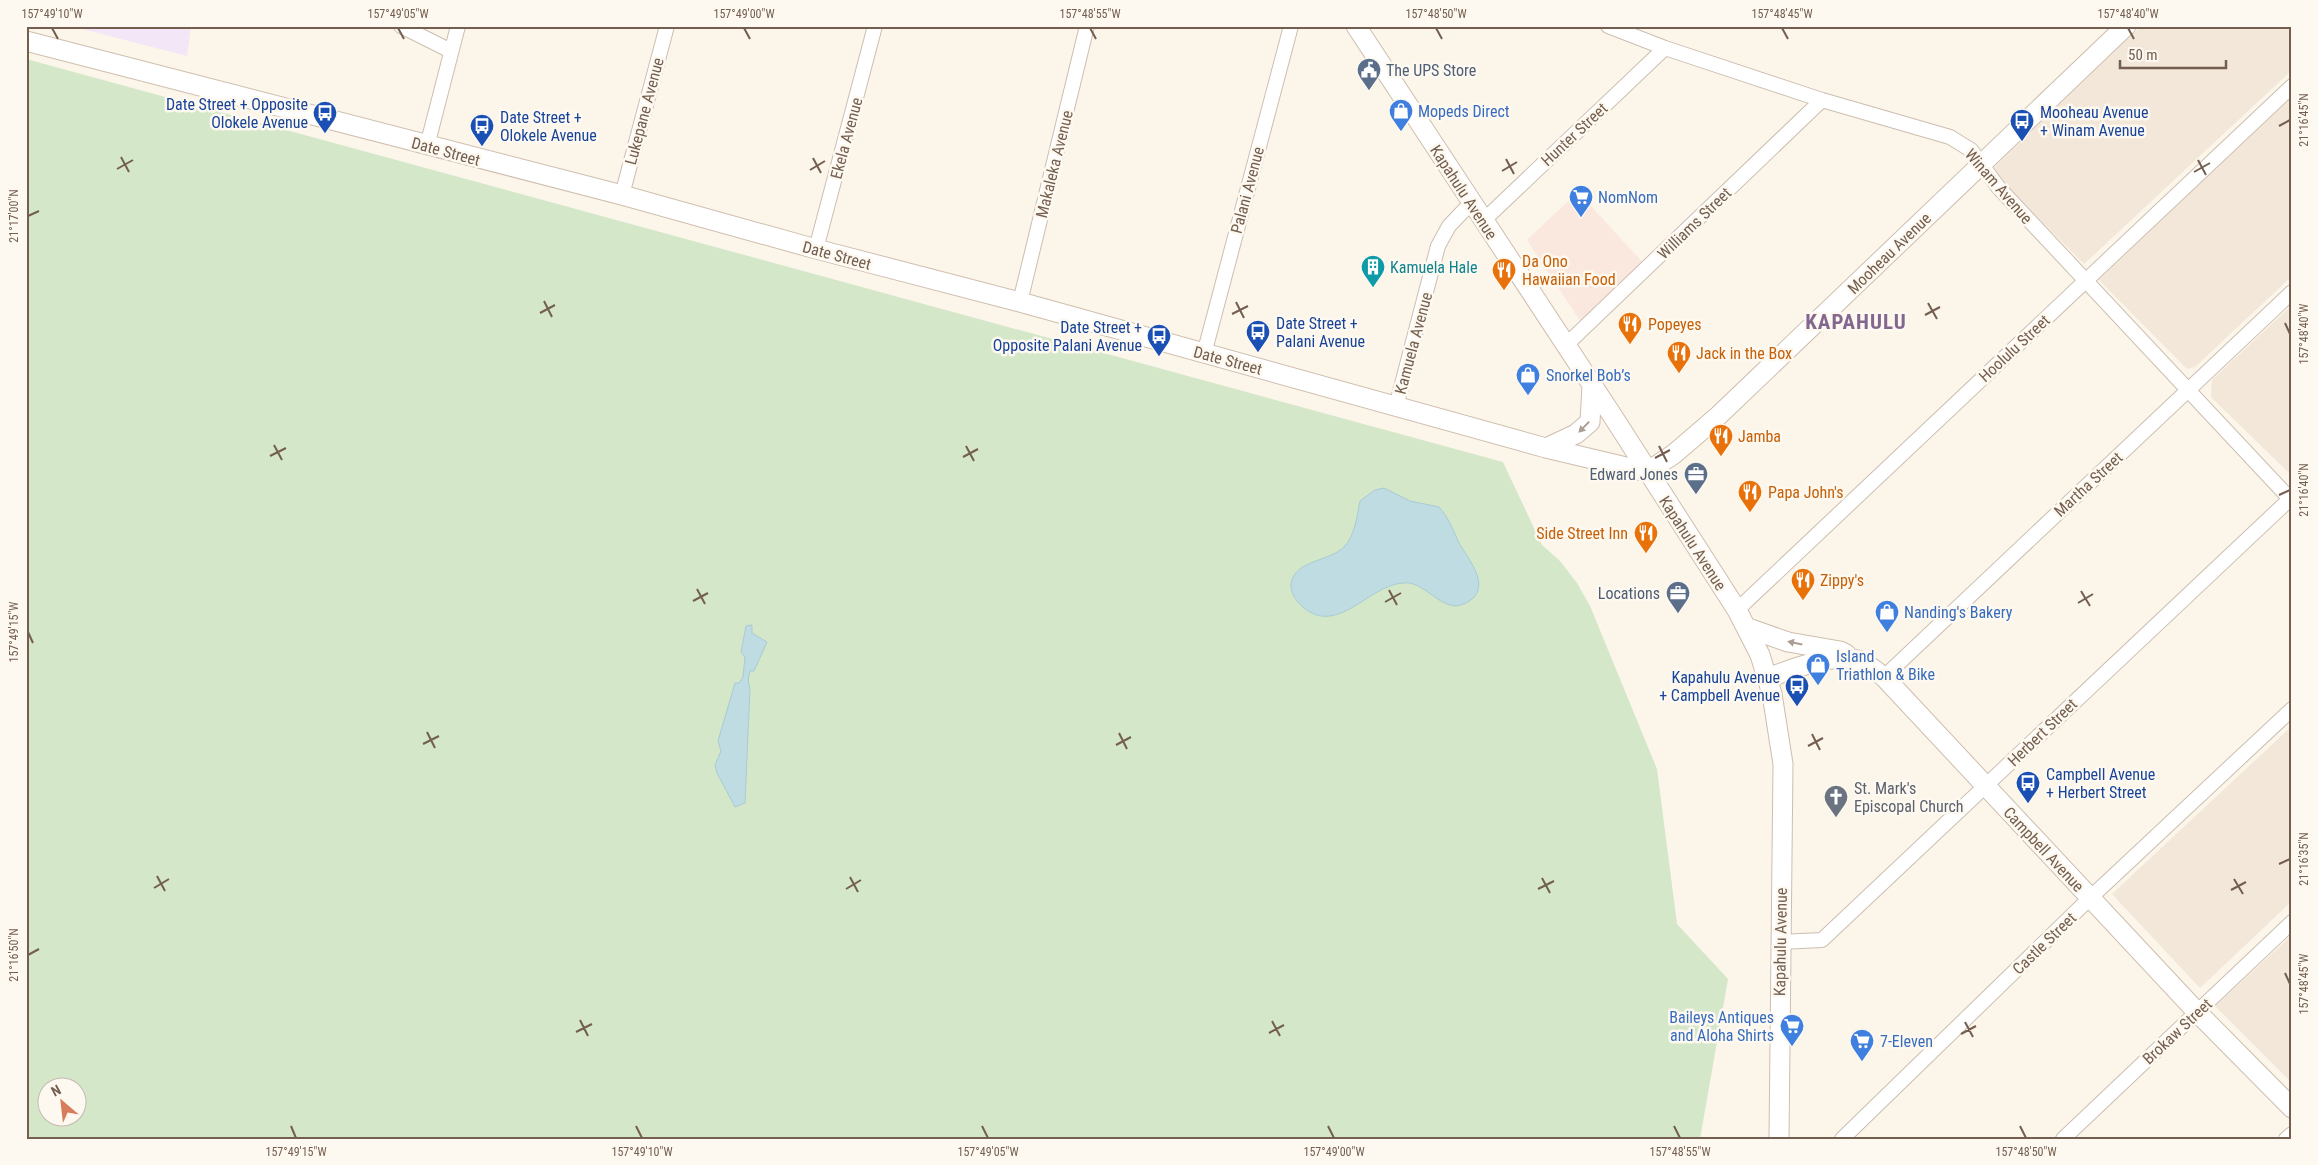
<svg xmlns="http://www.w3.org/2000/svg" width="2318" height="1165" viewBox="0 0 2318 1165" font-family="'Roboto Condensed',sans-serif">
	<rect width="100%" height="100%" fill="#fbf5ea"/>
	<!-- residential -->
	<path fill="#f2e7d9" d="M2141,26h151v44l-208,194 -87,-88 -3,-8z
		M2292,95v181l-97,91 -8,2 -88,-89z
		M2292,305v169h-2l-79,-77 1,-17z
		M2292,726v175l-92,87 -88,-94z
		M2292,935v148l-77,-77z"/>
	<!-- commercial -->
	<path fill="#fae8df" d="M1578,192l64,70 -61,60 -54,-82z"/>
	<!-- education -->
	<path fill="#f2e6f7" d="M71,26h120l-4,30z"/>
	<!-- green -->
	<path fill="#d4e7c9" fill-rule="evenodd" d="M26,59l1477,403 39,83 18,16 17,22 13,23 67,163 20,155 51,55 -28,160h-1674zM48,1088h30v30h-30z"/>
	<!-- water -->
	<path fill="#c0dce3" stroke="#a7cbd4" d="M1384,488l26,13 29,6c10,11 14,23 20,36 9,16 34,44 9,59 -6,3 -12,5 -18,3 -17,-5 -29,-24 -47,-22 -34,2 -66,54 -100,24 -7,-6 -12,-13 -12,-22 2,-25 38,-23 53,-38 11,-11 13,-31 16,-46l15,-11z
		M752,625v8l15,9 -13,29h-4l-2,9 2,9 -5,114 -10,4 -18,-34 -2,-8 6,-14 -3,-10 17,-58h4l4,-6 2,-20 -4,-5 5,-26z"/>
	<g fill="none" stroke-linecap="round" stroke-linejoin="round">
		<defs>
			<path id="street" d="M401,26l50,25
				M1608,26l57,22 157,52 128,37 21,13 27,37 294,314
				M427,146l31,-120
				M622,195l45,-169
				M1483,221l182,-173
				M816,249l59,-223
				M1020,302l67,-276
				M1566,345l256,-245
				M1204,354l87,-328
				M1396,407l42,-161 11,-20 22,-23
				M1737,610l555,-524
				M1884,677l408,-385
				M1780,942l42,-2 470,-443
				M1842,1139l248,-241 202,-189
				M2063,1139l229,-217
				M2286,1139l6,-5"/>
			<path id="secondary" d="M1356,26l256,389 125,195 23,45 12,39 11,70 -4,375
				M26,41l596,154 194,54 204,53 526,146 101,24
				M1546,448l30,-14 14,-12 2,-37
				M1647,472l27,-18 43,-37 409,-391
				M1748,628l40,14 52,9 6,3
				M1768,678c23,-9 65,-25 90,-18 9,3 19,12 26,17l313,335 95,96"/>
		</defs>
		<!-- street casing -->
		<use href="#street" stroke="#ccbeb1" stroke-width="16"/>
		<!-- secondary casing -->
		<use href="#secondary" stroke="#cebeae" stroke-width="21"/>
		<!-- street -->
		<use href="#street" stroke="#fff" stroke-width="14"/>
		<!-- secondary -->
		<use href="#secondary" stroke="#fff" stroke-width="19"/>
	</g>
	<!-- one-way arrows -->
	<defs><path id="oneway-solid" d="M-6-.8H1V-3.2L6.5 0L1 3.2V.8H-6Z" transform="scale(1.25)"/></defs>
	<g fill="#ab9e95">
		<use href="#oneway-solid" transform="translate(1584 427) rotate(134)"/>
		<use href="#oneway-solid" transform="translate(1795 643) rotate(-168)"/>
	</g>
	<!-- ticks -->
	<path fill="none" stroke="#735e4f" stroke-width="2" d="M52,28l6,11M398,28l6,11M744,28l6,11M1090,28l6,11M1436,28l6,11M1782,28l6,11M2128,28l6,11M2279,126l11,-6M121,157l8,15M813,158l8,15M1506,159l8,15M2198,160l8,15M117,169l16,-9M810,170l15,-9M1502,171l15,-9M2194,172l16,-9M28,216l11,-5M544,301l8,16M1236,302l8,16M1928,303l9,16M540,313l15,-8M1232,314l16,-8M1925,315l15,-8M2285,323l5,11M274,445l8,15M966,446l8,15M1659,446l8,16M270,456l16,-8M963,457l15,-8M1655,458l15,-8M2279,495l11,-5M697,589l8,15M1389,590l8,15M2081,591l9,15M693,601l15,-8M1385,602l16,-9M2078,603l15,-9M28,632l5,11M427,732l8,16M1119,733l8,16M1812,734l8,16M423,744l16,-8M1116,745l15,-8M1808,746l15,-8M2279,864l11,-5M157,876l8,15M850,877l8,15M1542,878l8,15M2234,879l9,15M154,888l15,-9M846,889l15,-9M1538,889l16,-8M2231,890l15,-8M28,955l11,-6M2285,973l5,11M580,1020l8,16M1272,1021l8,15M1965,1022l8,15M576,1032l16,-8M1269,1033l15,-8M1961,1034l15,-8M291,1126l5,12M636,1126l6,12M982,1126l6,12M1328,1126l6,12M1674,1126l6,12M2020,1126l6,12"/>
	<!-- icons -->
	<defs>
		<symbol id="civic-pin" viewBox="-11 -11 22 30"><path d="M0 17L-7.5 6A9.5 9.5 0 1 1 7.5 6Z" fill="#5c6f8a" stroke="#fef9f0"/><path d="M-.6-6.5H3V-4.5H.6V-3L4-1V1h2V6H-6V1h2V-1L-.6-3ZM-1.2 2.5V6h2.4V2.5Z" fill="#fff"/></symbol>
		<symbol id="shop-pin" viewBox="-11 -11 22 30"><path d="M0 17L-7.5 6A9.5 9.5 0 1 1 7.5 6Z" fill="#3f7fe0" stroke="#fef9f0"/><path d="M-5-2.5h2.3a2.7 3.5 0 0 1 5.4 0H5L5.5 6h-11ZM-1.5-2.5h3a1.5 2.3 0 0 0-3 0Z" fill="#fff"/></symbol>
		<symbol id="bus-pin" viewBox="-11 -11 22 30"><path d="M0 17L-7.5 6A9.5 9.5 0 1 1 7.5 6Z" fill="#1a4fb4" stroke="#fef9f0"/><path d="M-5-6H5V4H4V6H2V4H-2V6H-4V4H-5ZM-3.5-4V0h7V-4ZM-3.5 1.2v1.5H-2V1.2ZM2 1.2v1.5H3.5V1.2Z" fill="#fff"/></symbol>
		<symbol id="supermarket-pin" viewBox="-11 -11 22 30"><path d="M0 17L-7.5 6A9.5 9.5 0 1 1 7.5 6Z" fill="#3f7fe0" stroke="#fef9f0"/><path d="M-6-5.5h2.5l.6 2H6L4.5 2H-2.5L-4.4-4H-6ZM-1.5 3.2a1.3 1.3 0 1 0 .1 0ZM3 3.2a1.3 1.3 0 1 0 .1 0Z" fill="#fff"/></symbol>
		<symbol id="building-pin" viewBox="-11 -11 22 30"><path d="M0 17L-7.5 6A9.5 9.5 0 1 1 7.5 6Z" fill="#0f9aa8" stroke="#fef9f0"/><path d="M-4-6H4V6H1V3H-1V6H-4ZM-2.5-4.3h1.7v1.8h-1.7ZM.8-4.3h1.7v1.8H.8ZM-2.5-1h1.7V.8h-1.7ZM.8-1h1.7V.8H.8Z" fill="#fff"/></symbol>
		<symbol id="restaurant-pin" viewBox="-11 -11 22 30"><path d="M0 17L-7.5 6A9.5 9.5 0 1 1 7.5 6Z" fill="#e8710a" stroke="#fef9f0"/><path d="M-5-6h1v4h1v-4h1v4h1v-4h1v5L-1.5 .5V6h-2V.5L-5-1ZM5-6V6H3V1.5H1.5Q1.5-4 5-6Z" fill="#fff"/></symbol>
		<symbol id="office-pin" viewBox="-11 -11 22 30"><path d="M0 17L-7.5 6A9.5 9.5 0 1 1 7.5 6Z" fill="#5c6f8a" stroke="#fef9f0"/><path d="M-6-3h4V-5.5h4V-3h4V5H-6ZM-1-4.5V-3h2v-1.5ZM-6 0V1H6V0Z" fill="#fff"/></symbol>
		<symbol id="church-pin" viewBox="-11 -11 22 30"><path d="M0 17L-7.5 6A9.5 9.5 0 1 1 7.5 6Z" fill="#6b7280" stroke="#fef9f0"/><path d="M-1.2-6h2.4v3.5h3.3v2.4h-3.3V6h-2.4V-.1h-3.3v-2.4h3.3Z" fill="#fff"/></symbol>
	</defs>
	<g fill-rule="evenodd">
		<use href="#civic-pin" x="1355" y="56" width="28" height="38"/>
		<use href="#shop-pin" x="1387" y="97" width="28" height="38"/>
		<use href="#bus-pin" x="311" y="99" width="28" height="38"/>
		<use href="#bus-pin" x="2008" y="107" width="28" height="38"/>
		<use href="#bus-pin" x="468" y="112" width="28" height="38"/>
		<use href="#supermarket-pin" x="1567" y="183" width="28" height="38"/>
		<use href="#building-pin" x="1359" y="253" width="28" height="38"/>
		<use href="#restaurant-pin" x="1490" y="256" width="28" height="38"/>
		<use href="#restaurant-pin" x="1616" y="310" width="28" height="38"/>
		<use href="#bus-pin" x="1244" y="318" width="28" height="38"/>
		<use href="#bus-pin" x="1145" y="322" width="28" height="38"/>
		<use href="#restaurant-pin" x="1665" y="339" width="28" height="38"/>
		<use href="#shop-pin" x="1514" y="361" width="28" height="38"/>
		<use href="#restaurant-pin" x="1707" y="422" width="28" height="38"/>
		<use href="#office-pin" x="1682" y="460" width="28" height="38"/>
		<use href="#restaurant-pin" x="1736" y="478" width="28" height="38"/>
		<use href="#restaurant-pin" x="1632" y="519" width="28" height="38"/>
		<use href="#restaurant-pin" x="1789" y="566" width="28" height="38"/>
		<use href="#office-pin" x="1664" y="579" width="28" height="38"/>
		<use href="#shop-pin" x="1873" y="598" width="28" height="38"/>
		<use href="#shop-pin" x="1804" y="651" width="28" height="38"/>
		<use href="#bus-pin" x="1783" y="672" width="28" height="38"/>
		<use href="#bus-pin" x="2014" y="769" width="28" height="38"/>
		<use href="#church-pin" x="1822" y="783" width="28" height="38"/>
		<use href="#supermarket-pin" x="1778" y="1012" width="28" height="38"/>
		<use href="#supermarket-pin" x="1848" y="1027" width="28" height="38"/>
	</g>
	<g text-anchor="middle" stroke-width="5" stroke-linejoin="round" paint-order="stroke">
		<!-- service labels -->
		<g font-size="16" fill="#4e5e75" stroke="#fef9f0" text-anchor="end">
			<text x="1386" y="76" text-anchor="start">The UPS Store</text>
			<text x="1678" y="480">Edward Jones</text>
			<text x="1660" y="599">Locations</text>
		</g>
		<!-- transit labels -->
		<g font-size="16" fill="#164399" stroke="#fef9f0" text-anchor="start">
			<text x="308" y="110" text-anchor="end">Date Street + Opposite<tspan x="308" dy="18">Olokele Avenue</tspan></text>
			<text x="2040" y="118">Mooheau Avenue<tspan x="2040" dy="18">+ Winam Avenue</tspan></text>
			<text x="500" y="123">Date Street +<tspan x="500" dy="18">Olokele Avenue</tspan></text>
			<text x="1276" y="329">Date Street +<tspan x="1276" dy="18">Palani Avenue</tspan></text>
			<text x="1142" y="333" text-anchor="end">Date Street +<tspan x="1142" dy="18">Opposite Palani Avenue</tspan></text>
			<text x="1780" y="683" text-anchor="end">Kapahulu Avenue<tspan x="1780" dy="18">+ Campbell Avenue</tspan></text>
			<text x="2046" y="780">Campbell Avenue<tspan x="2046" dy="18">+ Herbert Street</tspan></text>
		</g>
		<!-- street labels -->
		<g font-size="16" fill="#735e4f" stroke="#fef9f0">
			<text transform="translate(644 111) rotate(-75)" y="6">Lukepane Avenue</text>
			<text transform="translate(1574 134) rotate(-43)" y="6">Hunter Street</text>
			<text transform="translate(846 138) rotate(-75)" y="6">Ekela Avenue</text>
			<text transform="translate(446 151) rotate(15)" y="6">Date Street</text>
			<text transform="translate(1054 164) rotate(-76)" y="6">Makaleka Avenue</text>
			<text transform="translate(1999 186) rotate(49)" y="6">Winam Avenue</text>
			<text transform="translate(1247 190) rotate(-75)" y="6">Palani Avenue</text>
			<text transform="translate(1464 192) rotate(57)" y="6">Kapahulu Avenue</text>
			<text transform="translate(1694 223) rotate(-44)" y="6">Williams Street</text>
			<text transform="translate(1889 253) rotate(-44)" y="6">Mooheau Avenue</text>
			<text transform="translate(837 255) rotate(15)" y="6">Date Street</text>
			<text transform="translate(1413 343) rotate(-75)" y="6">Kamuela Avenue</text>
			<text transform="translate(2014 348) rotate(-43)" y="6">Hoolulu Street</text>
			<text transform="translate(1228 360) rotate(15)" y="6">Date Street</text>
			<text transform="translate(2088 484) rotate(-43)" y="6">Martha Street</text>
			<text transform="translate(1693 543) rotate(57)" y="6">Kapahulu Avenue</text>
			<text transform="translate(2042 732) rotate(-44)" y="6">Herbert Street</text>
			<text transform="translate(2044 849) rotate(47)" y="6">Campbell Avenue</text>
			<text transform="translate(1780 942) rotate(-89)" y="6">Kapahulu Avenue</text>
			<text transform="translate(2044 943) rotate(-44)" y="6">Castle Street</text>
			<text transform="translate(2177 1031) rotate(-43)" y="6">Brokaw Street</text>
		</g>
		<!-- shop labels -->
		<g font-size="16" fill="#366cbe" stroke="#fef9f0" text-anchor="start">
			<text x="1418" y="117">Mopeds Direct</text>
			<text x="1598" y="203">NomNom</text>
			<text x="1546" y="381">Snorkel Bob’s</text>
			<text x="1904" y="618">Nanding's Bakery</text>
			<text x="1836" y="662">Island<tspan x="1836" dy="18">Triathlon &amp; Bike</tspan></text>
			<text x="1774" y="1023" text-anchor="end">Baileys Antiques<tspan x="1774" dy="18">and Aloha Shirts</tspan></text>
			<text x="1880" y="1047">7-Eleven</text>
		</g>
		<!-- food labels -->
		<g font-size="16" fill="#c56008" stroke="#fef9f0" text-anchor="start">
			<text x="1522" y="267">Da Ono<tspan x="1522" dy="18">Hawaiian Food</tspan></text>
			<text x="1648" y="330">Popeyes</text>
			<text x="1696" y="359">Jack in the Box</text>
			<text x="1738" y="442">Jamba</text>
			<text x="1768" y="498">Papa John's</text>
			<text x="1628" y="539" text-anchor="end">Side Street Inn</text>
			<text x="1820" y="586">Zippy's</text>
		</g>
		<!-- culture labels -->
		<g font-size="16" fill="#0d838f" stroke="#fef9f0" text-anchor="start">
			<text x="1390" y="273">Kamuela Hale</text>
		</g>
		<!-- worship labels -->
		<g font-size="16" fill="#5b616d" stroke="#fef9f0" text-anchor="start">
			<text x="1854" y="794">St. Mark's<tspan x="1854" dy="18">Episcopal Church</tspan></text>
		</g>
		<!-- district labels -->
		<g font-size="21" font-weight="bold" letter-spacing="1" fill="#84678f" stroke="#fef9f0">
			<text x="1856" y="329">KAPAHULU</text>
		</g>
	</g>
	<!-- border -->
	<rect width="2318" height="1165" fill="none" stroke="#fef9f0" stroke-width="55"/>
	<!-- north arrow -->
	<g transform="translate(62 1102) rotate(332)"><circle r="24" fill="#fef9f0" stroke="#c6bbb0"/>
	<path d="M0-4L9 19L0 12L-9 19Z" fill="#d87d5b"/>
	<text y="-8" font-size="14" font-weight="bold" text-anchor="middle" fill="#735e4f">N</text>
	</g>
	<!-- scale -->
	<path d="M2120 60v8h106v-8" fill="none" stroke="#735e4f" stroke-width="2.5"/>
	<text x="2128" y="60" font-size="15" fill="#735e4f" stroke="#fef9f0" stroke-width="4" paint-order="stroke">50 m</text>
	<rect x="28" y="28" width="2262" height="1110" fill="none" stroke="#735e4f" stroke-width="2"/>
	<g font-size="12" text-anchor="middle" fill="#735e4f">
		<text x="52" y="18">157°49'10"W</text>
		<text x="398" y="18">157°49'05"W</text>
		<text x="744" y="18">157°49'00"W</text>
		<text x="1090" y="18">157°48'55"W</text>
		<text x="1436" y="18">157°48'50"W</text>
		<text x="1782" y="18">157°48'45"W</text>
		<text x="2128" y="18">157°48'40"W</text>
		<text transform="translate(2304 120) rotate(-90)" y="4">21°16'45"N</text>
		<text transform="translate(14 216) rotate(-90)" y="4">21°17'00"N</text>
		<text transform="translate(2304 334) rotate(-90)" y="4">157°48'40"W</text>
		<text transform="translate(2304 490) rotate(-90)" y="4">21°16'40"N</text>
		<text transform="translate(14 632) rotate(-90)" y="4">157°49'15"W</text>
		<text transform="translate(2304 859) rotate(-90)" y="4">21°16'35"N</text>
		<text transform="translate(14 955) rotate(-90)" y="4">21°16'50"N</text>
		<text transform="translate(2304 984) rotate(-90)" y="4">157°48'45"W</text>
		<text x="296" y="1156">157°49'15"W</text>
		<text x="642" y="1156">157°49'10"W</text>
		<text x="988" y="1156">157°49'05"W</text>
		<text x="1334" y="1156">157°49'00"W</text>
		<text x="1680" y="1156">157°48'55"W</text>
		<text x="2026" y="1156">157°48'50"W</text>
	</g>
</svg>
